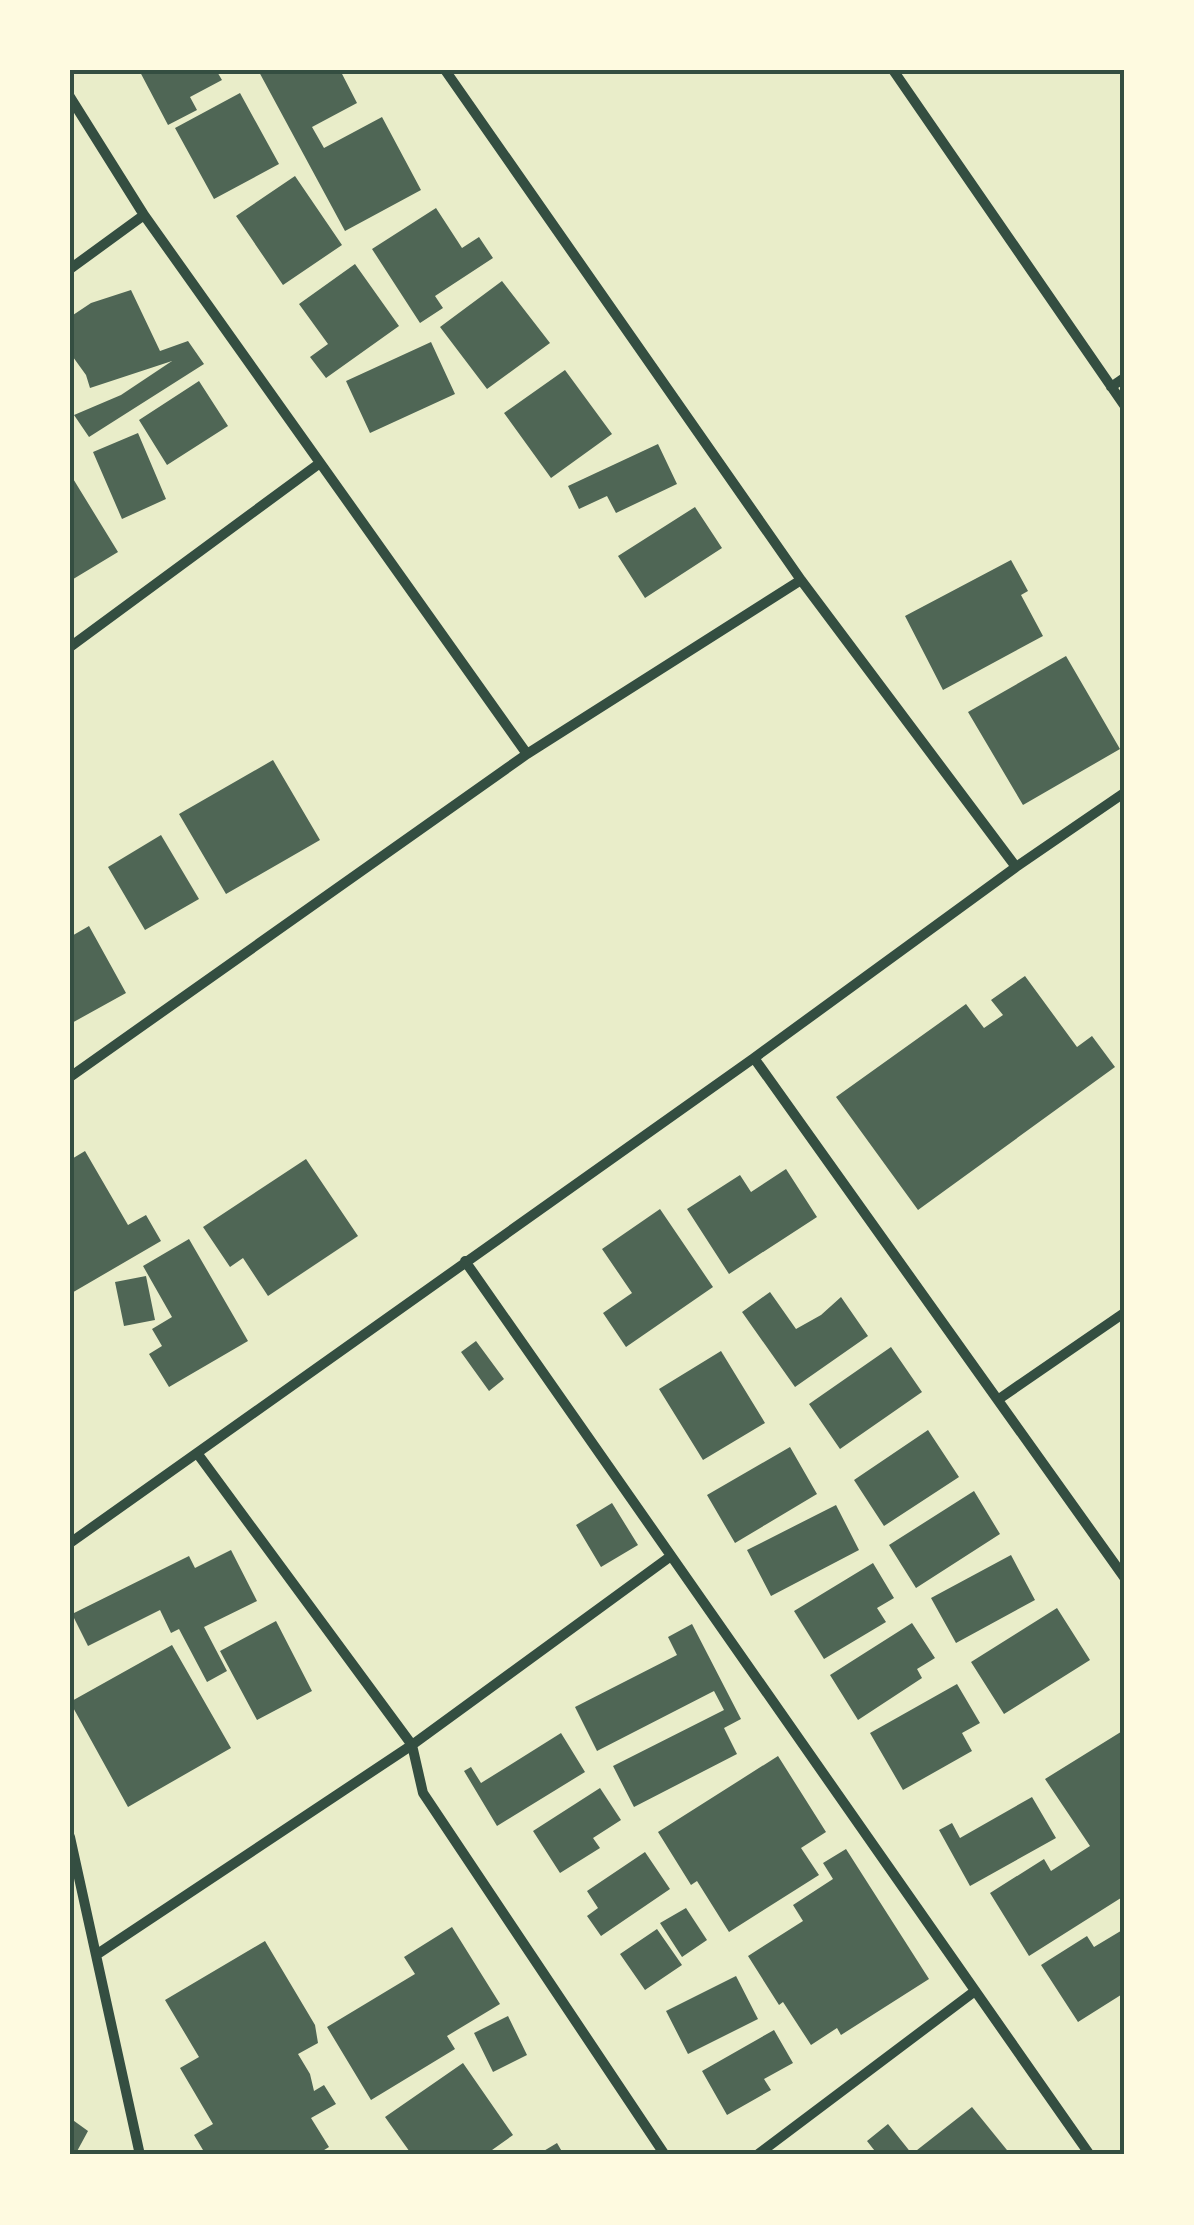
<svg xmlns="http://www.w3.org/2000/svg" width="1194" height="2225" viewBox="0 0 1194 2225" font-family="'Nunito Sans',sans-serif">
	<rect width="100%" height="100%" fill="#e9edc9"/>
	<!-- building -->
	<path fill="#4f6655" d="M139,70h77l6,10 -32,17 7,13 -29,15z
		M258,70h82l17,33 -45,24 12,21 58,-31 39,73 -76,41z
		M240,93l39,71 -65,35 -39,-71z
		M295,176l47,69 -59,40 -47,-69z
		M436,208l26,40 17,-11 14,21 -58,38 8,12 -23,15 -48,-74z
		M355,264l44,62 -73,52 -16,-21 18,-13 -29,-40z
		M502,281l48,62 -63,46 -47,-62z
		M131,290l29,61 28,-10 16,23 -115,73 -15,-22 47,-20 51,-34 -82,27 -4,-13 -13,-18 -3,1v-41l21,-14z
		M431,342l24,52 -85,39 -24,-52z
		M565,370l47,64 -61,44 -47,-65z
		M199,381l29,45 -61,39 -28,-45z
		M138,433l28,66 -44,20 -29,-67z
		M658,444l19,40 -61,29 -9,-17 -28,13 -11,-23z
		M72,477l46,75 -48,29v-103z
		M695,507l27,41 -77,50 -27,-42z
		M1011,560l17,31 -7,4 22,41 -100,54 -38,-74z
		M1066,656l54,93 -97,56 -55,-93z
		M273,760l47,80 -94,54 -47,-80z
		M161,835l38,64 -54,31 -37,-63z
		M89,926l37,67 -56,31v-87z
		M1025,976l52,71 15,-11 23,31 -197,143 -82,-113 130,-93 18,24 19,-13 -12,-15z
		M85,1151l43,74 18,-10 15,26 -91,53v-134z
		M306,1159l52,77 -90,60 -25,-38 -13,9 -27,-40z
		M786,1169l31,48 -88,57 -42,-65 53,-34 11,17z
		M660,1209l53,78 -87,60 -23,-34 29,-20 -30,-44z
		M189,1239l59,102 -79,46 -20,-33 13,-8 -10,-17 20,-12 -29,-51z
		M146,1276l9,44 -31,6 -9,-44z
		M770,1292l26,37 25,-14 20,-18 27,39 -73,51 -53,-75z
		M476,1341l28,38 -15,12 -28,-39z
		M891,1347l31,45 -82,57 -31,-45z
		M721,1351l44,72 -62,37 -44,-71z
		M928,1430l31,47 -75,49 -30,-46z
		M790,1447l27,47 -82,49 -28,-48z
		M974,1491l26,43 -84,54 -27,-43z
		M612,1503l26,42 -37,22 -25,-42z
		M836,1505l23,45 -88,46 -24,-46z
		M231,1550l26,51 -53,26 23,44 -20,11 -28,-53 -8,4 -11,-23 -72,36 -16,-32 117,-58 6,12z
		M1011,1555l24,45 -79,43 -25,-45z
		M873,1563l21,35 -17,10 9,14 -62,37 -30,-48z
		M1057,1608l33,52 -86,54 -33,-52z
		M276,1621l36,70 -55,29 -37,-69z
		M912,1623l23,35 -18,11 5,9 -64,42 -28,-45z
		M692,1624l49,95 -17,9 13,26 -103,53 -21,-41 111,-56 -10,-19 -117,60 -22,-44 102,-52 -9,-18z
		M172,1645l59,103 -103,59 -58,-105z
		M957,1684l23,39 -18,10 10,18 -69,39 -33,-57z
		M1124,1730v166l-95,60 -39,-63 54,-34 7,12 39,-25 -45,-67z
		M561,1733l24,39 -88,54 -33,-55 7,-4 10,16z
		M778,1756l48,76 -25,16 18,27 -90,57 -32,-51 -6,4 -33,-53z
		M600,1788l21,32 -28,18 7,10 -40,25 -27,-42z
		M1032,1797l24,41 -86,48 -31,-56 13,-7 8,15z
		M846,1849l83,130 -88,56 -4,-7 -26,17 -28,-43 -4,3 -31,-49 55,-35 -10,-16 40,-26 -10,-16z
		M645,1852l25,37 -69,47 -14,-20 11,-8 -11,-17z
		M686,1908l21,32 -25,17 -22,-34z
		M452,1927l48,77 -53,32 8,13 -84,51 -44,-73 88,-53 -11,-17z
		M657,1929l25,36 -37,25 -25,-36z
		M1124,1929v64l-46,29 -37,-57 46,-29 7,11z
		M265,1941l50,84 3,18 -20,11 12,20 4,17 10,-6 12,19 -25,14 18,29 -13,8h-110l-12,-20 19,-11 -33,-56 19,-11 -34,-57z
		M736,1976l22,43 -70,35 -22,-43z
		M508,2016l19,39 -34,17 -19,-39z
		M774,2030l19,33 -29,16 7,11 -44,25 -25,-44z
		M463,2063l50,72 -28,20h-73l-27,-38z
		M972,2107l39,48h-133l-11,-14 21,-17 24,30z
		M70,2118l18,13 -13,24h-5z
		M557,2143l7,12h-27z"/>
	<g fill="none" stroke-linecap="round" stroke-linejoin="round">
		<!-- minor -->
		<path stroke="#344e41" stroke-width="10" d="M445,70l356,510 215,287
			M893,70l231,335
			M70,97l74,118 -74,54
			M1111,387l13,-9
			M70,647l250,-184
			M527,754l274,-174
			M754,1058l370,519
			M70,1077l457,-323 -383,-539
			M465,1261l625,894
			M999,1399l125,-86
			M70,1543l684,-485 262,-191 108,-74
			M70,1837l70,318
			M96,1955l316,-210 -215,-292
			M665,2155l-242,-362 -11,-48 259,-189
			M757,2155l218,-164"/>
	</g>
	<!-- border -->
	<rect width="1194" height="2225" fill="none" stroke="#fefae0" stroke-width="145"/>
	<rect x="72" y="72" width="1050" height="2080" fill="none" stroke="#344e41" stroke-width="4"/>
</svg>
